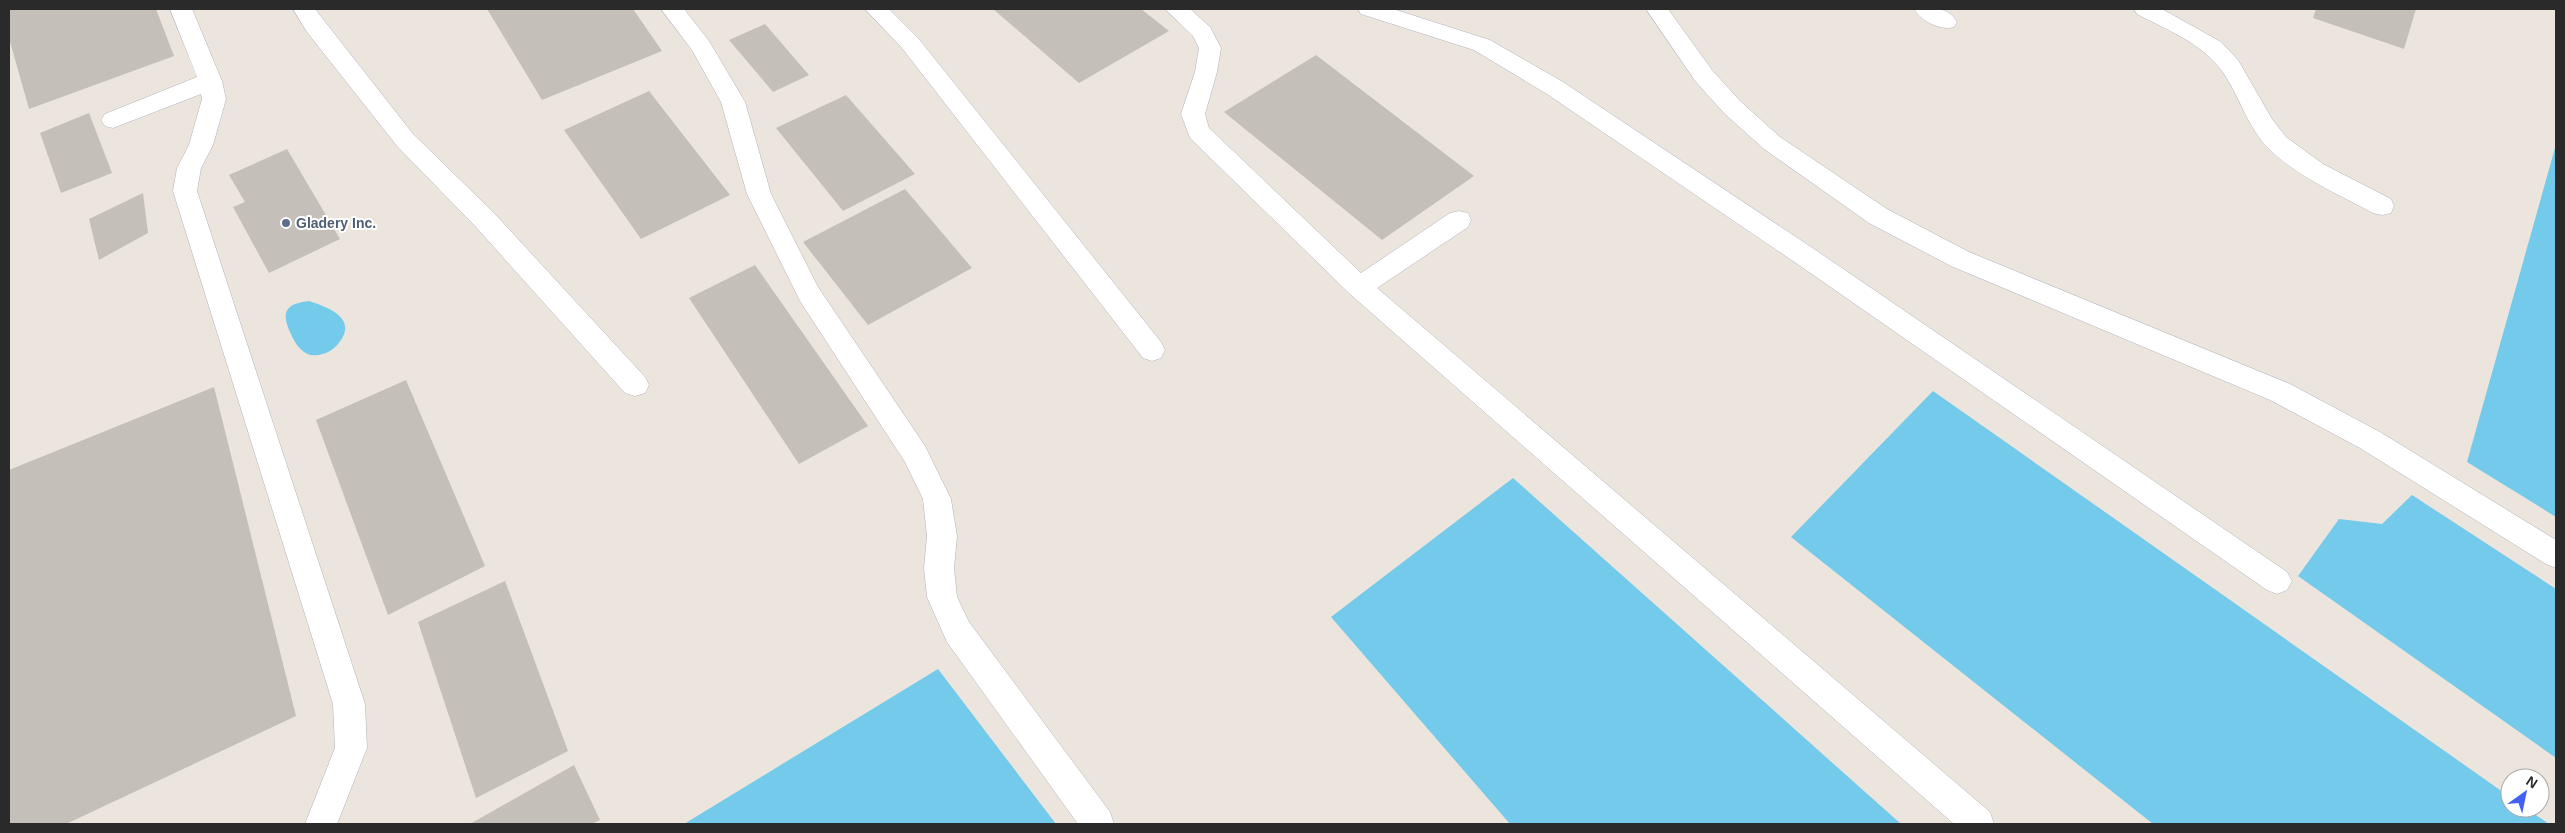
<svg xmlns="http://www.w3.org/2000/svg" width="2565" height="833" viewBox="0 0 2565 833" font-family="Arial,sans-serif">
	<rect width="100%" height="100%" fill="#ece5dd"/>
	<!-- water -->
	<path fill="#73caea" d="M2555,148l1,1v368l-89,-55z
		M309,301c18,6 47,16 32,39 -3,4 -7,9 -11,11 -21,11 -32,0 -40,-19 -3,-7 -7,-16 -2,-23 5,-6 14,-7 21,-8z
		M1933,391l577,406v11h16l23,16h-396l-362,-287z
		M1513,478l388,346h-391l-179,-207z
		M2412,495l144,94v169l-258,-182 41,-57 43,5z
		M938,669l118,155h-372z"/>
	<!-- building -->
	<path fill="#c4bfb9" d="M9,9h147l18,47 -145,53 -20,-71z
		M487,9h146l29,42 -120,49z
		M993,9h148l28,22 -90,52z
		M2316,9h100l-12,40 -91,-31z
		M765,24l44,51 -36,17 -44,-52z
		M1316,55l158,121 -92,64 -158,-128z
		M649,91l81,104 -89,44 -77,-109z
		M846,95l69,79 -72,37 -67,-83z
		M89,113l23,60 -51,20 -21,-60z
		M287,149l53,90 -71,34 -36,-66 12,-5 -16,-27z
		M905,189l67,79 -104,57 -65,-83z
		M143,193l5,40 -49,27 -10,-41z
		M755,265l113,161 -69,38 -110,-166z
		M406,380l79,186 -97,49 -72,-195z
		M214,387l82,329 -230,108h-57v-354z
		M505,581l63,170 -92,47 -58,-176z
		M574,765l26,55 -8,4h-122z"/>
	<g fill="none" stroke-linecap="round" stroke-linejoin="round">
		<defs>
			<path id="minor" d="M170,9h22l30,72 4,18 -13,46 -12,23 -4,23 168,513 2,44 -30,76h-32l30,-76 -2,-44 -160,-513 4,-23 12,-23 13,-46 -1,-5 -88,34 -8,-2 -4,-6 4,-6 92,-37z
				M293,9h22l98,125 81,79 151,164 4,8 -4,8 -10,3 -10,-3 -149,-166 -79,-81 -90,-114z
				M661,9h23l25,32 36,61 26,92 47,93 107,159 26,53 6,37 -3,32 3,29 12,25 141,190 4,12h-36l-131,-182 -20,-45 -3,-29 3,-32 -4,-37 -18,-37 -105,-161 -53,-107 -26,-92 -29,-52z
				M865,9h24l29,29 243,304 4,8 -4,8 -9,3 -9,-3 -241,-310z
				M1165,9h25l20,18 11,21 -4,24 -12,42 4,14 152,145 89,-60 9,-2 9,2 3,7 -3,7 -91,61 613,524 4,12h-40l-604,-530 -160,-156 -9,-24 14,-42 4,-24 -6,-12z
				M1358,9h35l97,31 73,42 251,167 473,323 5,9 -5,9 -10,4 -10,-4 -471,-327 -249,-169 -73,-44 -113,-36z
				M1646,9h22l44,61 28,31 40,36 107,72 82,43 321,132 90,48 176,108v28l-10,-4 -186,-116 -90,-48 -319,-134 -82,-43 -105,-74 -40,-36 -28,-31z
				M1914,9c16,-1 34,-3 43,13l-3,5c-14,4 -33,-6 -40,-18z
				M2134,9h28l59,33 17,18 34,59 14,18 37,27 68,35 3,7 -3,7 -9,2 -9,-2c-35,-19 -75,-36 -104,-64 -22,-22 -29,-53 -47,-78 -20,-28 -55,-41 -85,-57z"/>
		</defs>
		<!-- minor casing -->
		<use href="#minor" stroke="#b0b3bd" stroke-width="1"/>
		<!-- minor -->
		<use href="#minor" fill="#fff" fill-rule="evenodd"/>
	</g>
	<!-- markers -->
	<circle fill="#5c6f8a" stroke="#fff" stroke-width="2" cx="286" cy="223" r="5"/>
	<g text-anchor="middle" stroke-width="4" stroke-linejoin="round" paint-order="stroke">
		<!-- service labels -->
		<g font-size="14" font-weight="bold" fill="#4e5e75" stroke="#fff" text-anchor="start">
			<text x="296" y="228">Gladery Inc.</text>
		</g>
	</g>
	<!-- border -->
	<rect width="2565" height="833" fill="none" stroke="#2a2a2a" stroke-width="20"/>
	<!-- north arrow -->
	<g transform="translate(2525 793) rotate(33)"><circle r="24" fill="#ffffff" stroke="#aaaaaa"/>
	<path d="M0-4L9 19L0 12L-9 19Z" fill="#4261f4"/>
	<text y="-8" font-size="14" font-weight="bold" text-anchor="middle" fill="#2a2a2a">N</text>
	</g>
</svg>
